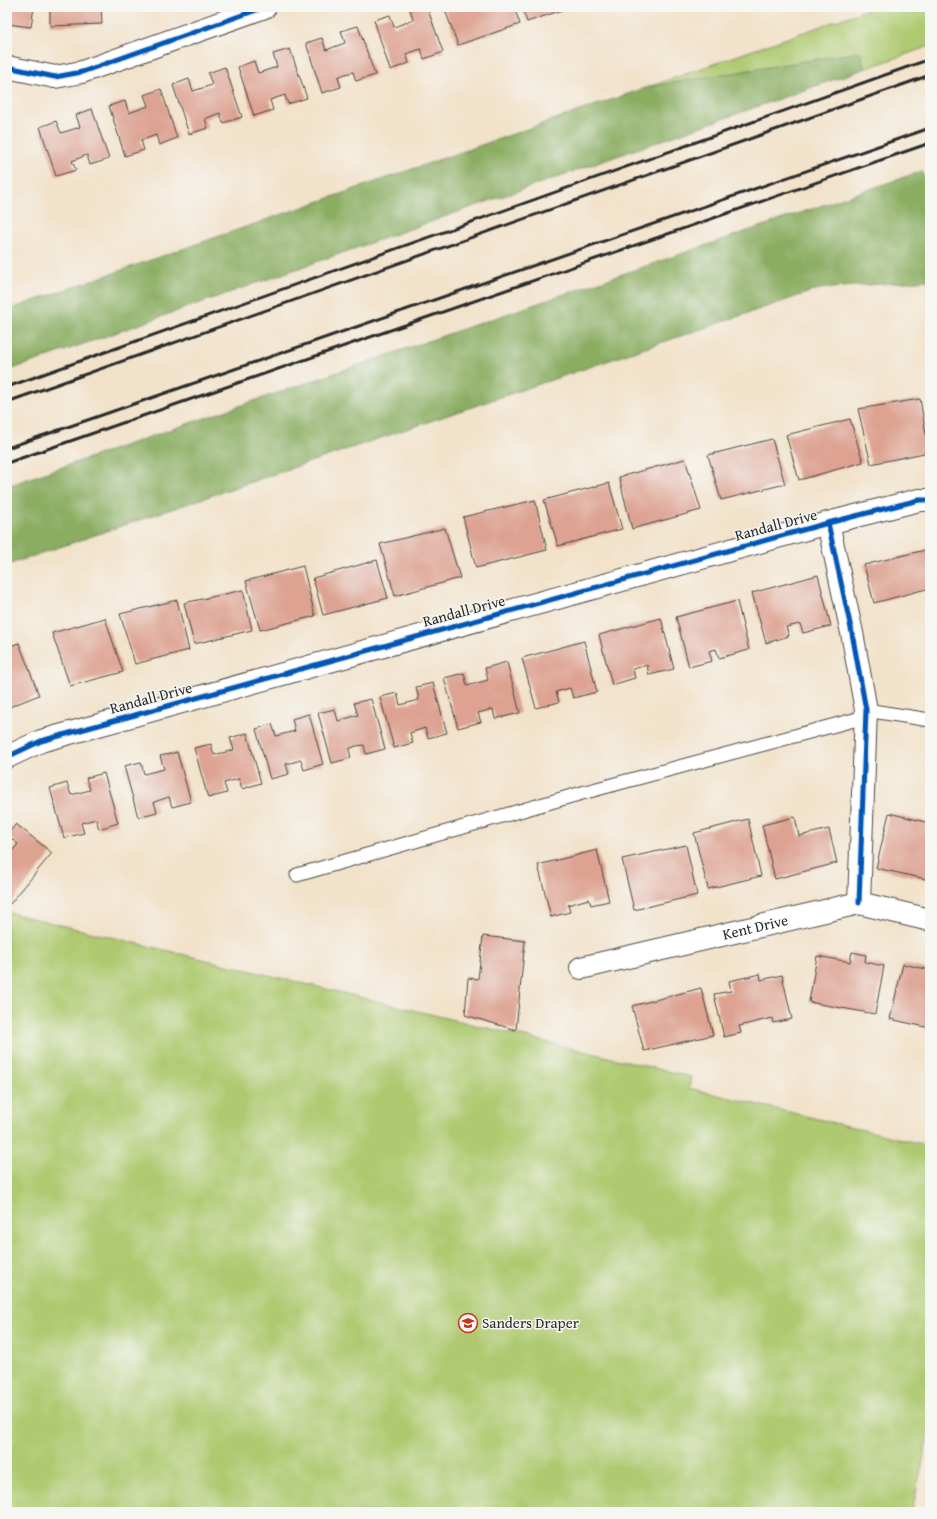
<svg xmlns="http://www.w3.org/2000/svg" width="937" height="1519" viewBox="0 0 937 1519" font-family="'Gentium Book Plus',serif">
	<rect width="100%" height="100%" fill="#f6f6f2"/>
	<filter id="ink" filterUnits="userSpaceOnUse"><feTurbulence type="fractalNoise" baseFrequency=".025" numOctaves="2"/><feDisplacementMap in="SourceGraphic" scale="8" xChannelSelector="R" yChannelSelector="G"/><feConvolveMatrix kernelMatrix="1 2 1 2 8 2 1 2 1" color-interpolation-filters="sRGB"/></filter>
	<filter id="wash" filterUnits="userSpaceOnUse"><feTurbulence type="fractalNoise" baseFrequency=".012" numOctaves="4" result="noise"/><feDisplacementMap in="SourceGraphic" scale="16" xChannelSelector="R" yChannelSelector="G"/><feGaussianBlur stdDeviation="0.9" result="paint"/><feColorMatrix in="noise" values="0 0 0 0 0 0 0 0 0 0 0 0 0 0 0 0 0 1.4 0 .05"/><feComposite in="paint" operator="in"/></filter>
	<g filter="url(#wash)">
		<rect width="100%" height="100%" fill="#f2e2ca"/>
		<!-- green -->
		<path fill="#aec970" stroke="#6c7a4e" d="M875,7h55v39l-66,23 -4,-17 -212,35z
			M7,912l684,165 -2,11 241,58v281l-18,85h-905z"/>
		<!-- forest -->
		<path fill="#8aad62" stroke="#5a6c46" d="M860,52l4,17 -857,302v-61l641,-223z
			M922,171l8,18v91l-111,9 -812,276v-79z"/>
		<g id="blocks">
			<!-- building -->
			<path fill="#dda292" d="M7,7h27l-3,20 -24,-3z
				M50,7h51l1,17 -52,2z
				M414,7h13l16,45 -19,7 -3,-10 -15,5 3,9 -19,7 -16,-50 16,-5 4,12 19,-7 -3,-11z
				M444,7h70l6,17 -62,21z
				M522,7h49l-44,15z
				M358,26l17,49 -19,6 -3,-9 -8,2 -7,3 3,10 -19,6 -16,-50 16,-5 4,12 19,-7 -4,-12z
				M290,49l17,49 -19,6 -3,-9 -15,5 3,10 -19,6 -16,-49 16,-6 4,12 19,-6 -4,-13z
				M225,67l17,50 -19,6 -3,-10 -8,3 -7,3 3,9 -19,6 -16,-49 16,-6 4,12 19,-6 -4,-12z
				M161,89l16,49 -18,7 -3,-10 -8,3 -7,2 3,10 -19,6 -16,-50 16,-5 4,12 19,-7 -4,-11z
				M92,109l17,50 -19,6 -3,-10 -15,6 4,9 -20,6 -16,-49 16,-6 5,12 19,-6 -4,-12z
				M920,399l9,53 -58,12 -13,-55z
				M850,419l13,43 -64,18 -13,-45z
				M772,439l13,45 -64,16 -13,-45z
				M685,459l16,51 -69,19 -13,-52z
				M609,483l13,46 -64,17 -14,-46z
				M535,500l12,50 -71,18 -13,-51z
				M445,528l15,50 -65,18 -15,-52z
				M929,549l1,39 -56,15 -10,-38z
				M377,560l11,38 -65,17 -10,-37z
				M303,566l12,50 -55,14 -14,-49z
				M818,575l13,51 -28,7 -3,-9 -14,3 3,9 -23,7 -14,-50z
				M243,590l9,40 -58,14 -10,-41z
				M177,600l12,50 -54,14 -15,-50z
				M737,601l12,49 -30,8 -3,-9 -7,2 3,10 -23,6 -13,-50z
				M105,618l18,54 -53,14 -18,-53z
				M661,618l13,51 -25,6 -2,-10 -14,4 2,9 -23,7 -13,-50z
				M584,641l13,51 -24,6 -3,-10 -14,4 3,10 -23,6 -14,-50z
				M19,643l20,52 -32,13v-61z
				M507,662l13,51 -25,6 -2,-10 -15,4 3,9 -23,6 -14,-50 20,-5 3,13 21,-6 -3,-12z
				M433,683l14,50 -19,5 -3,-10 -15,5 3,10 -19,5 -14,-51 17,-4 3,12 19,-5 -3,-13z
				M371,699l14,50 -19,5 -2,-9 -8,1 -7,3 2,9 -19,5 -14,-50 17,-4 3,12 20,-6 -4,-12z
				M309,714l14,50 -19,6 -3,-10 -7,2 -8,2 3,10 -19,5 -14,-50 16,-5 4,12 19,-5 -3,-12z
				M247,733l14,50 -19,6 -3,-10 -15,4 3,10 -19,5 -14,-50 17,-4 3,11 20,-5 -4,-12z
				M177,752l14,50 -19,5 -3,-10 -15,5 3,10 -19,5 -14,-51 17,-4 3,12 20,-5 -4,-13z
				M104,773l14,50 -19,6 -3,-10 -15,4 3,10 -20,5 -14,-50 17,-5 4,12 19,-5 -4,-12z
				M889,813l41,10v57l-54,-12z
				M795,817l4,19 30,-7 8,34 -62,16 -13,-54z
				M748,819l13,57 -53,13 -14,-56z
				M16,824l36,29 -42,51 -3,-3v-44l11,-13 -11,-9z
				M686,845l11,50 -63,15 -12,-51z
				M597,850l12,51 -18,4 -2,-6 -11,3 -10,3 2,7 -19,5 -13,-52z
				M483,936l42,5 -9,89 -51,-15 3,-37 10,1z
				M852,952l14,3 -1,7 19,4 -9,48 -66,-12 8,-46 33,6z
				M903,964l27,6v58l-40,-9z
				M760,974l1,6 21,-5 10,44 -19,4 -1,-5 -33,8 2,7 -17,4 -10,-43 17,-3 -2,-10z
				M701,988l12,47 -69,16 -12,-45z"/>
		</g>
	</g>
	<g filter="url(#ink)">
		<use href="#blocks" fill-opacity="0" stroke="#494643" stroke-width="1"/>
		<g fill="none" stroke-linecap="round" stroke-linejoin="round">
			<defs>
				<path id="lane" d="M866,710l64,10
					M297,875l285,-82 283,-76"/>
				<g id="street">
					<path d="M7,67l48,10 27,-5 183,-65"/>
					<path d="M828,523l24,110 14,77 -7,193"/>
					<path d="M7,757l34,-16 787,-218 91,-23h11"/>
					<path id="s1" d="M581,968l278,-65 71,17"/>
				</g>
			</defs>
			<!-- lane casing -->
			<use href="#lane" stroke="#494643" stroke-width="15"/>
			<!-- street casing -->
			<use href="#street" stroke="#494643" stroke-width="24"/>
			<!-- lane -->
			<use href="#lane" stroke="#fff" stroke-width="13"/>
			<!-- street -->
			<use href="#street" stroke="#fff" stroke-width="22"/>
			<!-- rail -->
			<path stroke="#2b2b2b" stroke-width="3" d="M7,387l923,-328
				M7,402l923,-327
				M7,448l923,-320
				M7,463l923,-320"/>
			<defs>
				<path id="cycleway" d="M7,67l48,10 27,-5 183,-65
					M828,523l24,110 14,77 -7,193
					M7,757l34,-16 787,-218 91,-23h11"/>
			</defs>
			<!-- cycleway casing -->
			<use href="#cycleway" stroke="#f6f6f2" stroke-width="8"/>
			<!-- cycleway -->
			<use href="#cycleway" stroke="#0057b8" stroke-width="5"/>
		</g>
	</g>
	<!-- icons -->
	<defs>
		<symbol id="school-ring" viewBox="-11 -11 22 22"><circle r="9.5" fill="#f6f6f2" stroke="#c8321e" stroke-width="1.5"/><path d="M0-5L7-2L0 1L-7-2ZM-4 1L0 2.5L4 1V4Q0 6-4 4Z" fill="#c8321e"/></symbol>
	</defs>
	<g fill-rule="evenodd">
		<use href="#school-ring" x="457" y="1312" width="22" height="22"/>
	</g>
	<g text-anchor="middle" stroke-width="3" stroke-linejoin="round" paint-order="stroke">
		<!-- street labels -->
		<g font-size="15" fill="#2b2b2b" stroke="#f6f6f2">
			<text transform="translate(776 525) rotate(-15)" y="5">Randall Drive</text>
			<text transform="translate(464 611) rotate(-15)" y="5">Randall Drive</text>
			<text transform="translate(151 698) rotate(-15)" y="5">Randall Drive</text>
			<text dy="5" stroke="none"><textPath href="#s1" startOffset="179">Kent Drive</textPath></text>
		</g>
		<!-- poi labels -->
		<g font-size="15" fill="#2b2b2b" stroke="#f6f6f2" text-anchor="start">
			<text x="482" y="1328">Sanders Draper</text>
		</g>
	</g>
	<!-- margin -->
	<rect width="937" height="1519" fill="none" stroke="#f6f6f2" stroke-width="24"/>
</svg>
